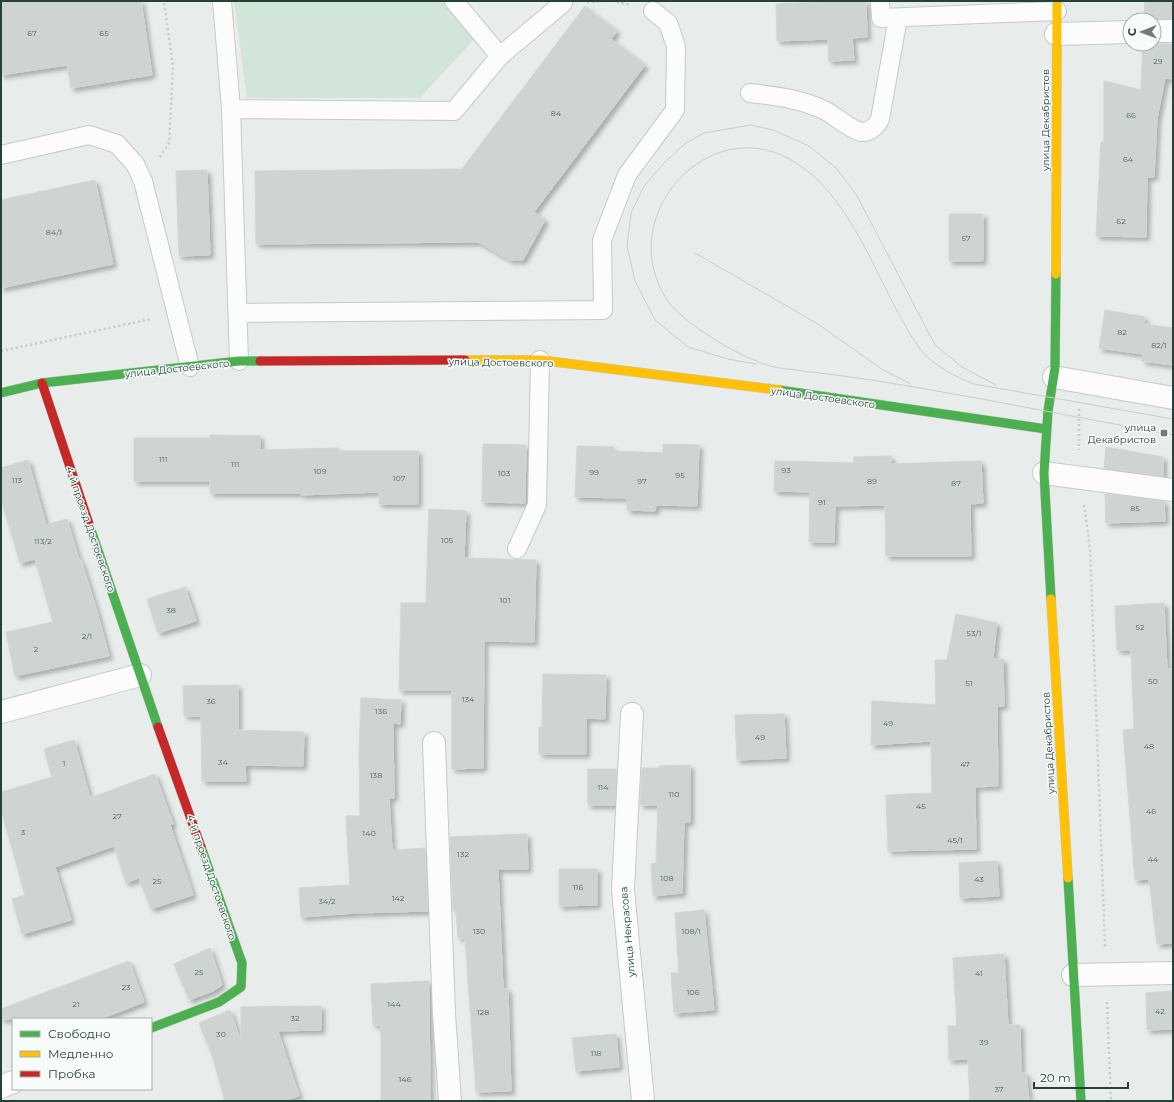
<svg xmlns="http://www.w3.org/2000/svg" width="1174" height="1102" viewBox="0 0 1174 1102" font-family="Montserrat,sans-serif">
	<defs>
		<filter id="shadow"><feDropShadow dx="3.5" dy="3.5" stdDeviation="2" flood-color="#0004"/></filter>
	</defs>
	<rect width="100%" height="100%" fill="#e8edeb"/>
	<!-- green -->
	<path fill="#d1e6d8" d="M234,1h210l31,37 -55,60h-173z"/>
	<!-- building -->
	<path fill="#cfd4d2" stroke="#d1d6d4" filter="url(#shadow)" d="M1,1h140l11,74 -81,13 -4,-23 -66,10z
		M851,1h15l1,36 -15,1 2,22 -25,1 -1,-22 -51,2 -1,-37z
		M1145,1h28v17l-29,2z
		M585,6l32,25 -6,8 34,26 -111,147 11,8 -22,40h-13l-32,-18 -222,2 -1,-73 207,-2z
		M1143,44h30v35l-8,-1 -8,41 -3,58h-7l-1,60 -50,-1 5,-94h3v-61l37,9z
		M207,170l3,85 -31,1 -3,-85z
		M95,180l18,84 -112,24v-88z
		M949,214h34v47h-34z
		M1105,310l40,7 -1,7 29,4v37l-31,-4 1,-7 -44,-6z
		M210,435l50,1v14l78,-2v3h80v53h-39v-12l-78,3v-2h-91v-12h-76v-43h76z
		M483,444l43,1 -1,58 -43,-1z
		M663,444l36,1 -2,61 -41,-1 -1,6 -28,-1v-12l-52,-1 2,-51 37,1 -1,4 50,2z
		M1106,447l57,10v19l-59,-8z
		M891,456v8l90,-3 2,42 -13,1 1,52h-85l-1,-51 -50,1 -1,36h-25l1,-50 -36,-1 1,-30 79,2v-6z
		M28,460l18,65 21,-6 12,41h2l15,48 13,48 -94,20 -9,-44 47,-10 -18,-63 -15,4 -19,-64v-31z
		M1105,494l59,7 1,20 -59,2z
		M429,509l37,2 -2,47 72,2 -2,82 -50,-1 -1,127 -31,1v-79h-53l2,-87h25z
		M185,587l11,34 -38,12 -11,-34z
		M1164,603l3,66h6v274l-16,1 -8,-65 -14,1 -12,-150 11,-1 -3,-79h-14l-2,-44z
		M956,614l41,9 -4,36h10l1,47h-7l1,80 -23,1 1,62 -88,2 -2,-56 46,-2 -1,-52 -60,4 1,-44 64,4 -1,-45h12z
		M543,674l63,1 -1,44 -19,-1v36h-47v-27h3z
		M238,685v45l66,2 -1,34 -58,-1 1,16h-44l-1,-65h-17l-1,-30z
		M361,698l40,2 -1,24 -7,-1 1,75h-5l3,52 33,-2 3,63 -72,2 -55,4 -2,-29 51,-3 -4,-69h14l-1,-62z
		M784,714l2,44 -49,2 -2,-45z
		M74,740l16,58 65,-24 18,50 -3,1 23,70 -42,14 -12,-31 -13,5 -12,-37 -59,21 16,53 -49,14 -10,-35 13,-4 -24,-86v-17l51,-15 -8,-28z
		M690,765v57h-6l-2,71 -29,3 -2,-32 5,-1 2,-58h-18l2,-37h17v-2z
		M588,769h29l-2,36h-27z
		M527,834l1,35h-30l5,120h5l3,102 -35,1 -11,-154h-7l-2,-27h-3l-3,-74z
		M997,861l2,35 -39,2 -1,-35z
		M559,869h38v36l-38,1z
		M704,910l10,100 -40,3 -3,-40h8l-4,-60z
		M210,948l12,37 -9,6 -24,9 -15,-36z
		M1004,954l4,71h12l1,48h5l3,28h-59l-2,-42 -19,1 -1,-34h9l-4,-68z
		M129,961l15,41 -44,17h-99v-10z
		M429,981l1,120h-49v-76h-8l-2,-41z
		M1173,991v38l-26,1 -1,-37z
		M321,1006v24l-43,1 21,65 -17,5h-57l-14,-49 -12,-29 31,-13 11,32v-35z
		M616,1034l3,33 -43,4 -4,-33z"/>
	<g fill="none" stroke-linecap="round" stroke-linejoin="round">
		<defs>
			<path id="lane" d="M222,1l9,108 8,252
				M880,1l1,17 176,-7
				M500,56l63,-53
				M750,93c26,3 52,6 76,18 9,5 25,19 35,21 8,1 16,-6 19,-13l18,-101
				M231,109l223,2 46,-55 -46,-55
				M1,155l88,-20 28,9 18,20 8,17 47,186
				M238,313l365,-3 -1,-70 25,-65 48,-65 1,-64 -8,-23 -15,-12
				M517,549l20,-44 3,-145"/>
			<path id="street" d="M1154,31h19
				M1056,34l74,-2
				M1054,377l119,21
				M1044,473l129,17
				M1,712l139,-37
				M632,714l-9,176 20,211
				M434,743l10,271 6,87
				M1073,975l100,-2
				M1,1087l12,-5"/>
			<path id="fast" d="M779,390l267,39
				M1,393l41,-10 197,-22h21
				M90,527l68,200
				M1051,599l-7,-126 4,-62 7,-43 1,-94
				M1068,878l13,223
				M151,1028l68,-26 22,-15 1,-24 -41,-116"/>
			<path id="slow" d="M1056,274l1,-273
				M465,360h75l239,30
				M1051,599l17,279"/>
			<path id="jam" d="M260,361l205,-1
				M42,383l48,144
				M158,727l43,120"/>
		</defs>
		<!-- lane casing -->
		<use href="#lane" stroke="#c5cac8" stroke-width="20"/>
		<!-- street casing -->
		<use href="#street" stroke="#c5cac8" stroke-width="24"/>
		<!-- fast casing -->
		<use href="#fast" stroke="#c3cbc8" stroke-width="10"/>
		<!-- slow casing -->
		<use href="#slow" stroke="#c3cbc8" stroke-width="10"/>
		<!-- jam casing -->
		<use href="#jam" stroke="#c3cbc8" stroke-width="10"/>
		<!-- path -->
		<path stroke="#c3ccca" stroke-width="2.5" stroke-dasharray="2 3" stroke-linecap="butt" d="M587,2l26,-1 17,4
			M160,157l9,-14 4,-76 -9,-66
			M1,351l150,-32
			M1079,409v41
			M1084,505l6,43 15,399
			M1107,1002l4,99"/>
		<!-- lane -->
		<use href="#lane" stroke="#fcfcfc" stroke-width="18"/>
		<!-- street -->
		<use href="#street" stroke="#fcfcfc" stroke-width="22"/>
		<!-- fast -->
		<use href="#fast" stroke="#4caf50" stroke-width="9"/>
		<!-- slow -->
		<use href="#slow" stroke="#ffc107" stroke-width="9"/>
		<!-- jam -->
		<use href="#jam" stroke="#c62828" stroke-width="9"/>
		<!-- tram -->
		<path stroke="#c9cdcc" stroke-width="1" d="M695,253l123,71 65,46 28,14
			M756,364l-28,-5 -40,-12 -33,-27 -20,-39 -8,-35 4,-33 13,-27 21,-24 21,-19 18,-10 47,-8 22,5 36,16 27,22 20,26 79,151 27,22 34,18
			M1173,419l-199,-35c-20,-8 -40,-18 -54,-35 -10,-13 -17,-28 -25,-42 -28,-54 -57,-129 -116,-153 -72,-29 -146,49 -124,120 5,16 13,31 26,41 23,20 60,42 89,51 11,3 22,3 33,5 25,3 50,6 75,10 99,16 197,36 295,54"/>
	</g>
	<!-- markers -->
	<rect fill="#697e78" stroke="#f7fbf9" stroke-width="1.5" x="1160" y="429" width="8" height="8" rx="2"/>
	<g text-anchor="middle" stroke-width="3" stroke-linejoin="round" paint-order="stroke">
		<!-- number labels -->
		<g font-size="8" fill="#506761">
			<text x="32" y="36">67</text>
			<text x="104" y="36">65</text>
			<text x="1158" y="64">29</text>
			<text x="556" y="116">84</text>
			<text x="1131" y="118">66</text>
			<text x="1128" y="162">64</text>
			<text x="1121" y="224">62</text>
			<text x="54" y="235">84/1</text>
			<text x="966" y="241">57</text>
			<text x="1122" y="335">82</text>
			<text x="1159" y="348">82/1</text>
			<text x="163" y="462">111</text>
			<text x="235" y="467">111</text>
			<text x="786" y="473">93</text>
			<text x="320" y="474">109</text>
			<text x="594" y="475">99</text>
			<text x="504" y="476">103</text>
			<text x="680" y="478">95</text>
			<text x="399" y="481">107</text>
			<text x="17" y="483">113</text>
			<text x="642" y="484">97</text>
			<text x="872" y="484">89</text>
			<text x="956" y="486">87</text>
			<text x="822" y="505">91</text>
			<text x="1135" y="511">85</text>
			<text x="447" y="543">105</text>
			<text x="43" y="544">113/2</text>
			<text x="505" y="603">101</text>
			<text x="171" y="613">38</text>
			<text x="1140" y="630">52</text>
			<text x="974" y="636">53/1</text>
			<text x="87" y="639">2/1</text>
			<text x="36" y="652">2</text>
			<text x="1153" y="684">50</text>
			<text x="969" y="686">51</text>
			<text x="468" y="702">134</text>
			<text x="211" y="704">36</text>
			<text x="381" y="714">136</text>
			<text x="888" y="726">49</text>
			<text x="760" y="740">49</text>
			<text x="1149" y="749">48</text>
			<text x="223" y="765">34</text>
			<text x="64" y="766">1</text>
			<text x="965" y="767">47</text>
			<text x="376" y="778">138</text>
			<text x="603" y="790">114</text>
			<text x="674" y="797">110</text>
			<text x="921" y="809">45</text>
			<text x="1151" y="814">46</text>
			<text x="117" y="819">27</text>
			<text x="23" y="835">3</text>
			<text x="369" y="836">140</text>
			<text x="955" y="843">45/1</text>
			<text x="463" y="857">132</text>
			<text x="1153" y="862">44</text>
			<text x="667" y="881">108</text>
			<text x="979" y="882">43</text>
			<text x="157" y="884">25</text>
			<text x="578" y="890">116</text>
			<text x="398" y="901">142</text>
			<text x="327" y="904">34/2</text>
			<text x="479" y="934">130</text>
			<text x="691" y="934">108/1</text>
			<text x="199" y="975">25</text>
			<text x="979" y="976">41</text>
			<text x="126" y="990">23</text>
			<text x="693" y="995">106</text>
			<text x="76" y="1007">21</text>
			<text x="394" y="1007">144</text>
			<text x="1160" y="1014">42</text>
			<text x="483" y="1015">128</text>
			<text x="295" y="1021">32</text>
			<text x="221" y="1037">30</text>
			<text x="984" y="1045">39</text>
			<text x="596" y="1056">118</text>
			<text x="405" y="1082">146</text>
			<text x="999" y="1092">37</text>
		</g>
		<!-- street labels -->
		<g font-size="10" fill="#24423a" stroke="#f7fbf9">
			<text transform="translate(1045 120) rotate(-90)" y="4">улица Декабристов</text>
			<text transform="translate(501 362) rotate(1)" y="4">улица Достоевского</text>
			<text transform="translate(177 368) rotate(-6)" y="4">улица Достоевского</text>
			<text transform="translate(823 397) rotate(8)" y="4">улица Достоевского</text>
			<text transform="translate(91 529) rotate(71)" y="4">4-й проезд Достоевского</text>
			<text transform="translate(1048 743) rotate(-93)" y="4">улица Декабристов</text>
			<text transform="translate(212 877) rotate(71)" y="4">4-й проезд Достоевского</text>
			<text transform="translate(627 932) rotate(-95)" y="4">улица Некрасова</text>
		</g>
		<!-- poi labels -->
		<g font-size="10" fill="#24423a" stroke="#f7fbf9" text-anchor="end">
			<text x="1156" y="431">улица<tspan x="1156" dy="12">Декабристов</tspan></text>
		</g>
	</g>
	<!-- border -->
	<rect width="1174" height="1102" fill="none" stroke="#24423a" stroke-width="4"/>
	<!-- legend -->
	<rect x="12" y="1018" width="140" height="72" fill="#f7fbf9" stroke="#a3b1ad"/>
	<rect x="20" y="1031" width="20" height="6" fill="#4caf50" stroke="#a3b1ad"/>
	<text x="48" y="1038" font-size="12" fill="#24423a">Свободно</text>
	<rect x="20" y="1051" width="20" height="6" fill="#ffc107" stroke="#a3b1ad"/>
	<text x="48" y="1058" font-size="12" fill="#24423a">Медленно</text>
	<rect x="20" y="1071" width="20" height="6" fill="#c62828" stroke="#a3b1ad"/>
	<text x="48" y="1078" font-size="12" fill="#24423a">Пробка</text>
	<!-- north arrow -->
	<g transform="translate(1142 32) rotate(269)"><circle r="19" fill="#f7fbf9" stroke="#a3b1ad"/>
	<path d="M0-3L7 15L0 10L-7 15Z" fill="#697e78"/>
	<text y="-6" font-size="11" font-weight="bold" text-anchor="middle" fill="#24423a">С</text>
	</g>
	<!-- scale -->
	<path d="M1034 1082v6h94v-6" fill="none" stroke="#24423a" stroke-width="2"/>
	<text x="1040" y="1082" font-size="12" fill="#24423a" stroke="#f7fbf9" stroke-width="3" paint-order="stroke">20 m</text>
</svg>
